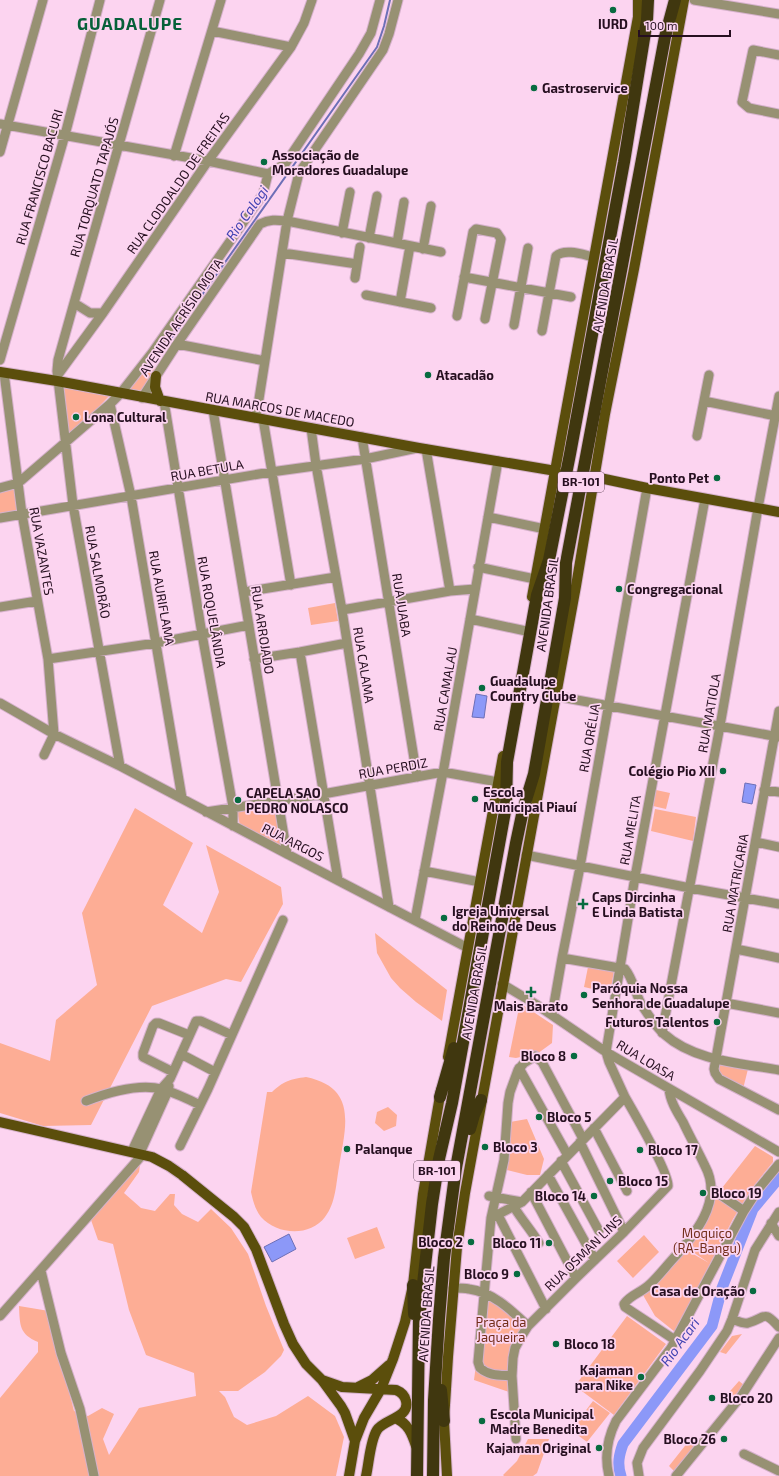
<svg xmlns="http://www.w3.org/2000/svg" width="779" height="1476" viewBox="0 0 779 1476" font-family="'Exo 2',sans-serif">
	<rect width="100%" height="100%" fill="#fcd4f0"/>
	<!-- green -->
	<path fill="#fdad95" d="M149,359l7,10 -18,26 -10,-6z
		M58,382l54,11 -46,48z
		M16,487l4,24 -20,3v-24z
		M335,603l3,18 -27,4 -3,-17z
		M656,790l14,3 -4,16 -13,-3z
		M275,804l11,48 -46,-26 -3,-15z
		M135,808l58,35 -30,62 39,28 17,-41 -13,-47 75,42 2,17 -42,78 -15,-3 -74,27 -61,119 -48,1 -43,-13v-70l50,18 6,-41 41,-35 -15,-72z
		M655,809l41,8 -3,24 -42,-10z
		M375,933l72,57 -5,31 -26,-19 -16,-14 -9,-10 -14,-25z
		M588,967l26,4 -4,22 -26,-6z
		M520,1003l33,22 -1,18 -22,16 -5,-3 -9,2 -7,-1z
		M720,1063l28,6 -5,20 -26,-14z
		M306,1077c53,11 39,51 33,90 -3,16 -3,36 -14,50 -15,20 -48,18 -64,0 -6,-8 -8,-16 -10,-25l16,-100h5c12,-11 18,-13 34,-15z
		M388,1107l9,8 -1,11 -12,5 -9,-8 2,-11z
		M527,1119l17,40 -4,16h-13l-20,-5 3,-48z
		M755,1146l18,11v5l-21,26 -19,31 -58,113 -20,-16 -12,-21 43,-43 2,-1 21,12 -22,-15 31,-55z
		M140,1165l-1,7 -15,21 17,15 14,3 15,-17h5l-1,11 8,9 16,8 13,-13 20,19 17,26 18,52 18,44 -3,6 -16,16 -27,19h-19l6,6 9,20 13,8 29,-9 32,-20 27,20 9,21 -8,39h-336v-78l38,-46v-10c-19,-8 -18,-17 -19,-36l30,5 25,100 14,5 14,-8 12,6 -11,25 6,16 30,-47 57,-12 -2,-23 -48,-18 -17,-45 -16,-66 -15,-4 -7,-20 44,-53z
		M377,1227l8,21 -30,11 -8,-21z
		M644,1235l15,17 -26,26 -16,-17z
		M485,1295l42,31 -14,23 -4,43 -35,-12z
		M627,1316l39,28 -52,71 -39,-29z
		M742,1334l-16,20 -6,-2 12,-16z
		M739,1381l5,4 -15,19 -5,-6z
		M593,1401l17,12 -23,29 -16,-12z
		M692,1437l7,6 -23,30 -7,-7z
		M528,1439h21l-12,34 -4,3h-29l-1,-1 14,-14z"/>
	<!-- water -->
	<path fill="#8c98f8" stroke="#6d6fb7" d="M476,694l11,2 -3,22 -12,-1z
		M745,783l11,2 -4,19 -10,-2z
		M289,1234l7,15 -24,13 -8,-15z"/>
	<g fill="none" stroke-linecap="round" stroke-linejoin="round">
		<!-- stream -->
		<path stroke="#6d6fb7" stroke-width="2" d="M161,353l216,-306 7,-21 6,-26"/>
		<!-- river -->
		<path stroke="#8c98f8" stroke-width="11" d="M621,1476c-4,-12 -2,-21 2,-32l89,-118 10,-38 31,-79 26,-31"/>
		<defs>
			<path id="minor" d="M694,0l85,14
				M212,31l79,16
				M779,55l-26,-5 -11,52 7,6 30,6
				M0,124l208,37 60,13
				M0,152l43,-152
				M174,156l47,-156
				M342,233l8,-41
				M369,238l8,-42
				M397,243l7,-41
				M423,249l8,-43
				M283,253l74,11
				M464,277l107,20
				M355,278l5,-31
				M366,295l65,13
				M400,302l10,-56
				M74,303l16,10h13
				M457,316l16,-84 3,-3 21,4 4,6 -16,80
				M514,325l14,-77
				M542,331l14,-75c9,-8 28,-1 38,1
				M177,344l88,17
				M0,360l65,-225 35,-135
				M4,373l18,141 26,145 6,75 -10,21
				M57,376l46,-63 105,-152 83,-114 13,-24 8,-23
				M142,398l35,-54 83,-120c10,-5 17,-4 27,-3l12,-48 84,-123 6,-16 9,-34
				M164,401l38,233 31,173v19
				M704,401l72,15
				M110,404l21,92 51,302
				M213,410l74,444
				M256,418l31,-197 154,31
				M263,419l28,166
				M311,428l5,37 26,145 47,297
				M697,436l12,-61
				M362,437l55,340
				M426,449l24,142
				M0,488l18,-5 6,-5 86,-74 10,-10 32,-41 111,-159 5,-20 17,-10 74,-110 12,-21 9,-33
				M488,517l57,12
				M0,518l271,-46 94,-13 52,-11
				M478,567l57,12
				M244,592l92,-15
				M0,607l37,-6
				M342,610l108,-19 25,-2
				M470,619l56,12
				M300,652l38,228
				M48,659l108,-16 93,-18
				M254,659l46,-7 47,-9
				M555,696l224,41
				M0,703l54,31 66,32 167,88 181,94
				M779,711l-65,358 1,4 4,6 60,31
				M120,766l-47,-261 -16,-134 1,-11 16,-57 86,-303
				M764,790l15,2
				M206,812l117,-18 120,-22 55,10
				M756,842l23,5
				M526,855l164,33 89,16
				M424,871l56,11
				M415,920l29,-153 54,-306
				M736,949l43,9
				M562,958l63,11c9,11 10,26 18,38 6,9 13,20 21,27 30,27 76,29 115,36
				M502,984l35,21 69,47 173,100
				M726,1003l53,10
				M552,1015l10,-57 18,-91 67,-379
				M662,1033l58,-307 38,-218 21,-112
				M181,1054l34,18
				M519,1068l48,86
				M173,1072l-30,-15v-4l10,-27 3,-3h3l30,12
				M669,1089c1,12 8,23 14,33 7,15 15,29 22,44 19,35 -11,70 -34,95 -8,9 -15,18 -23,25 -8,7 -18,9 -24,18l1,3 50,33
				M86,1101c23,-9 52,-18 76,-12 13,4 26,10 38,16
				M594,1128l33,63
				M580,1142l44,90
				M180,1146l28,-57 75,-169
				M132,1151l29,-62 9,-10 26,-58h5l31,14
				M140,1153l28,-62 1,-5
				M561,1161l38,70
				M548,1175l47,85
				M712,1189l32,22
				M531,1192l45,86
				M489,1196l33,6
				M514,1207c8,13 17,23 25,36
				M498,1215l48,94
				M491,1218l31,-16 103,-105 -16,-35 -3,-10 29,-175 70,-378
				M771,1223l8,13
				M41,1271l20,82 19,56 14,67
				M453,1288c6,0 11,0 16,1 24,3 43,22 59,37
				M0,1316l143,-162
				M732,1319c5,2 11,5 16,4 18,-5 15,-14 31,4
				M512,1376c-12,-1 -23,0 -32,-8l-2,-6 13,-144 13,-58 4,-57 2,-11 8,-22 6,-7 11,-7 7,6 41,77
				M516,1439l-4,-63 1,-18 2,-10 6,-11 7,-11 48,-48 48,-46 44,-46c2,-12 -35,-75 -43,-89
				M744,1454l35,17
				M609,1476c-5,-20 -2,-37 7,-55l55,-73 73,-137 15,-23 20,-24
				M639,1476l-2,-13 6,-15 57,-77 27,-40 5,-12 23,-69 24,-38
				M676,1476l66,-81 37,-57"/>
			<path id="major" d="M0,372l57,9 362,67 137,23
				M156,376l-1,11 5,14
				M595,477l52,11 132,24
				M532,597c36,-194 72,-387 106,-580v-17
				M448,1057l55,-301
				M0,1122l152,35 17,9 13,9 52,42 10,10 12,22 28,75 9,20 13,20 16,16 19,26 4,7 10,28
				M322,1380l20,7 54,3c5,2 9,6 10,11 4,17 -22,18 -29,29 -7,11 -8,33 -11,46
				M358,1387l14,-7 17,-15
				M395,1418c13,5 17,16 21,28
				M349,1476l6,-35 9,-23 17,-29 12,-30 12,-37 8,-37 10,-91 18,-104
				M447,1476l-3,-55 4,-64 9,-110 8,-54 111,-607 29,-172 29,-145 50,-269"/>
			<path id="highway" d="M440,1097l14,-49
				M470,1129l4,-14 7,-15
				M413,1285l1,29
				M441,1390l3,31
				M417,1476l2,-157 13,-115 7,-45 13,-56 54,-297 1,-44 30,-167 12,-35 21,-106 54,-292 23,-142 1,-20
				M433,1476l1,-76 5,-81 5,-61 12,-90 60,-325 7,-33 11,-36 31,-176 1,-35 99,-526 10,-37"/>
		</defs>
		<!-- minor casing -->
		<use href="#minor" stroke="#d5b1cb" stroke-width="11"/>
		<!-- major casing -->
		<use href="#major" stroke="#d5b1cb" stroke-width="12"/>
		<!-- highway casing -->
		<use href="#highway" stroke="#d5b1cb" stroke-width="14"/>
		<!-- minor -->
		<use href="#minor" stroke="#979173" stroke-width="9"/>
		<!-- major -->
		<use href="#major" stroke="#5b4e0c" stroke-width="10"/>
		<!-- highway -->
		<use href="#highway" stroke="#40370f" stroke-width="12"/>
	</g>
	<!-- markers -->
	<g fill="#076b40" stroke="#fcd4f0" stroke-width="1.5">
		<circle cx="613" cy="10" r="4"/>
		<circle cx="534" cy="88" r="4"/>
		<circle cx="264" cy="162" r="4"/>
		<circle cx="428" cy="375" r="4"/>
		<circle cx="76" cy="417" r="4"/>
		<circle cx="717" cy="478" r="4"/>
		<circle cx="619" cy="589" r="4"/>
		<circle cx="482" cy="688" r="4"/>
		<circle cx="723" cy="771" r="4"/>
		<circle cx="475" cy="799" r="4"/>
		<circle cx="238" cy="800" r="4"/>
		<path d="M581 898h4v4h4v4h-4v4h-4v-4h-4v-4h4z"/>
		<circle cx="444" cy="918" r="4"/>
		<path d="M529 986h4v4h4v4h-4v4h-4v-4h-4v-4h4z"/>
		<circle cx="584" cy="995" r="4"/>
		<circle cx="717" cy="1022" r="4"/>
		<circle cx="574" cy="1056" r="4"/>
		<circle cx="539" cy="1117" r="4"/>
		<circle cx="485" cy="1147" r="4"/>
		<circle cx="347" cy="1149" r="4"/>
		<circle cx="640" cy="1150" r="4"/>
		<circle cx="610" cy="1181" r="4"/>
		<circle cx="703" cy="1193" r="4"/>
		<circle cx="594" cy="1196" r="4"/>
		<circle cx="471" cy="1242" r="4"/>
		<circle cx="549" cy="1243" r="4"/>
		<circle cx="517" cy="1274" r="4"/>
		<circle cx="753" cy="1291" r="4"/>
		<circle cx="556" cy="1344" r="4"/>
		<circle cx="641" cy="1377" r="4"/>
		<circle cx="712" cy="1398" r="4"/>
		<circle cx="482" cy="1421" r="4"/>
		<circle cx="724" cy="1439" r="4"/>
		<circle cx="599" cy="1448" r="4"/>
	</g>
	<g text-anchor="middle" stroke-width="3.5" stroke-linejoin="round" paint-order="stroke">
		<!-- shield labels -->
		<g fill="#fcd4f0" stroke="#664a5e" stroke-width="1">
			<rect x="558" y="472" width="46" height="20" rx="3"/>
			<rect x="414" y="1161" width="46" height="20" rx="3"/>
		</g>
		<g font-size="12" font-weight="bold" fill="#260f20">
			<text x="581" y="486">BR-101</text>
			<text x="437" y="1175">BR-101</text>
		</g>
		<!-- poi labels -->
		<g font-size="13" font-weight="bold" fill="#260f20" stroke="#fcd4f0" text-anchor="start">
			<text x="613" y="29" text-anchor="middle">IURD</text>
			<text x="542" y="93">Gastroservice</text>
			<text x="272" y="160">Associação de<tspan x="272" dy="15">Moradores Guadalupe</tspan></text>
			<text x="436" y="380">Atacadão</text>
			<text x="84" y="422">Lona Cultural</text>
			<text x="709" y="483" text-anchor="end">Ponto Pet</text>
			<text x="627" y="594">Congregacional</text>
			<text x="490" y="686">Guadalupe<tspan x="490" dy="15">Country Clube</tspan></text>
			<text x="715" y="776" text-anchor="end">Colégio Pio XII</text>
			<text x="483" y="797">Escola<tspan x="483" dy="15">Municipal Piauí</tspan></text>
			<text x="246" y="798">CAPELA SAO<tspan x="246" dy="15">PEDRO NOLASCO</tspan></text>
			<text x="592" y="902">Caps Dircinha<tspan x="592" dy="15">E Linda Batista</tspan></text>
			<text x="452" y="916">Igreja Universal<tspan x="452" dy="15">do Reino de Deus</tspan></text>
			<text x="592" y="993">Paróquia Nossa<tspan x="592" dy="15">Senhora de Guadalupe</tspan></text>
			<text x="531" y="1011" text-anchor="middle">Mais Barato</text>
			<text x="709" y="1027" text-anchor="end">Futuros Talentos</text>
			<text x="566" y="1061" text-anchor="end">Bloco 8</text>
			<text x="547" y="1122">Bloco 5</text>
			<text x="493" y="1152">Bloco 3</text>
			<text x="355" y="1154">Palanque</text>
			<text x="648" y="1155">Bloco 17</text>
			<text x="618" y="1186">Bloco 15</text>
			<text x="711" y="1198">Bloco 19</text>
			<text x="586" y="1201" text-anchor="end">Bloco 14</text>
			<text x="463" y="1247" text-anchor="end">Bloco 2</text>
			<text x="541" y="1248" text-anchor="end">Bloco 11</text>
			<text x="509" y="1279" text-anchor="end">Bloco 9</text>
			<text x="745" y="1296" text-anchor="end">Casa de Oração</text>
			<text x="564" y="1349">Bloco 18</text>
			<text x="633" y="1375" text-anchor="end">Kajaman<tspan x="633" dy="15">para Nike</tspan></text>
			<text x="720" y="1403">Bloco 20</text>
			<text x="490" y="1419">Escola Municipal<tspan x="490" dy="15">Madre Benedita</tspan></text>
			<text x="716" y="1444" text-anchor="end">Bloco 26</text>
			<text x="591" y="1453" text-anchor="end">Kajaman Original</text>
		</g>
		<!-- street labels -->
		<g font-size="13" fill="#260f20" stroke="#fcd4f0">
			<text transform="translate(39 177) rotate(-74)" y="5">RUA FRANCISCO BACURI</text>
			<text transform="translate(178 183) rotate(-55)" y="5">RUA CLODOALDO DE FREITAS</text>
			<text transform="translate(94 187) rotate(-74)" y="5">RUA TORQUATO TAPAJÓS</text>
			<text transform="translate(605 285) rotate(-80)" y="5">AVENIDA BRASIL</text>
			<text transform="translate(181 317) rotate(-56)" y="5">AVENIDA ACRÍSIO MOTA</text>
			<text transform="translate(280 409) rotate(10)" y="5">RUA MARCOS DE MACEDO</text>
			<text transform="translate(207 470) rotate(-10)" y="5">RUA BETULA</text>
			<text transform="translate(42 551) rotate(80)" y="5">RUA VAZANTES</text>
			<text transform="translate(98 572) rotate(80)" y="5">RUA SALMORÃO</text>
			<text transform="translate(162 598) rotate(80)" y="5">RUA AURIFLAMA</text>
			<text transform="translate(547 604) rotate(-82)" y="5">AVENIDA BRASIL</text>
			<text transform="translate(402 605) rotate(81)" y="5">RUA JUABA</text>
			<text transform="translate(212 612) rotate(80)" y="5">RUA ROQUELÂNDIA</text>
			<text transform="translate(263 630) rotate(81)" y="5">RUA ARROJADO</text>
			<text transform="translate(364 665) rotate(81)" y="5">RUA CALAMA</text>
			<text transform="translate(445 689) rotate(-80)" y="5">RUA CAMALAU</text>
			<text transform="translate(709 713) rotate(-80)" y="5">RUA MATIOLA</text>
			<text transform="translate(589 738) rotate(-80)" y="5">RUA ORÉLIA</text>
			<text transform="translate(393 768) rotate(-10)" y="5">RUA PERDIZ</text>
			<text transform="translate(630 830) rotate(-80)" y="5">RUA MELITA</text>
			<text transform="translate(293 842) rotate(27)" y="5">RUA ARGOS</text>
			<text transform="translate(735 883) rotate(-80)" y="5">RUA MATRICARIA</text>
			<text transform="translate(474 992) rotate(-80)" y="5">AVENIDA BRASIL</text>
			<text transform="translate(646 1060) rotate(31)" y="5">RUA LOASA</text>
			<text transform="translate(583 1253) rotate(-44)" y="5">RUA OSMAN LINS</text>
			<text transform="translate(426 1314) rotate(-86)" y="5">AVENIDA BRASIL</text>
		</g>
		<!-- park labels -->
		<g font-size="13" fill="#732e1a" stroke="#fcd4f0">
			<text x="707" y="1238">Moquiço<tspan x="707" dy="15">(RA-Bangu)</tspan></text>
			<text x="501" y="1327">Praça da<tspan x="501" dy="15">Jaqueira</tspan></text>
		</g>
		<!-- water labels -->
		<g font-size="14" font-style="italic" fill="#4445b3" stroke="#fcd4f0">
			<text transform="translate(247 213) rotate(-55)" y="5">Rio Calogi</text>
			<text transform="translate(680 1342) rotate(-54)" y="5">Rio Acari</text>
		</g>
		<!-- district labels -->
		<g font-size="17" font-weight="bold" letter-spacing="1" fill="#066039" stroke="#fcd4f0">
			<text x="130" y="30">GUADALUPE</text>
		</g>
	</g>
	<!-- scale -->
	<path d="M639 30v6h91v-6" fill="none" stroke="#260f20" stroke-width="2"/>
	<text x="645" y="30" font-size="12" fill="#260f20" stroke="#fcd4f0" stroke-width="3" paint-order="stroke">100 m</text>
</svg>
